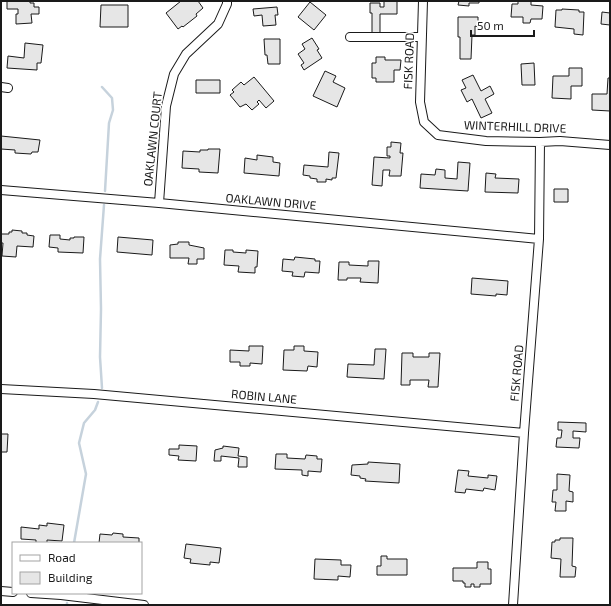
<svg xmlns="http://www.w3.org/2000/svg" width="611" height="606" viewBox="0 0 611 606" font-family="'Exo 2',sans-serif">
	<rect width="100%" height="100%" fill="#fff"/>
	<g fill="none" stroke-linecap="round" stroke-linejoin="round">
		<!-- stream -->
		<path stroke="#c6d2dc" stroke-width="2.5" d="M102,87l10,11 1,12 -4,13 -4,68
			M102,388l-2,-31 1,-48 -1,-50 4,-54
			M74,543l12,-69 -7,-31 5,-20 11,-13 3,-8
			M67,605v-2"/>
	</g>
	<!-- building -->
	<path fill="#e6e6e6" stroke="#1a1a1a" d="M7,1h23v2h4v4h5v7h-8l1,9 -16,1v-10h2v-5h-11z
		M181,1h17l5,7 -7,6 1,2 -14,11 -1,-1 -4,3 -12,-16z
		M384,1h13v13h-17v19h-8v-20h-2v-10h10v4h4z
		M459,1h20v2h-10v3l-11,-1z
		M518,1h13v4l12,1 -1,13h-11l-1,4h-7v-6h-12l1,-13h6z
		M310,2l16,13 -12,15 -16,-13z
		M101,5h27v22h-28z
		M277,7l1,8h-3l1,10 -13,1 -1,-11 -8,1 -1,-7z
		M562,9l17,1v2h5l-1,23 -9,-1v-5l-19,-2 1,-17h6z
		M602,12l8,1v12l-9,-1z
		M458,17h20v10l-3,-1v9h-3l-1,24h-11v-22h-2z
		M312,38l7,11 -2,1 5,8 -18,12 -3,-5 3,-2 -6,-9 7,-5 -3,-5z
		M264,39h16v25h-12l-1,-9h-2z
		M25,43l18,2 -2,18h-4v7l-30,-2 1,-12 16,2z
		M376,57h9v3h16l-1,10h-6v12h-18v-4h-4v-15h4z
		M534,63l1,22h-13l-1,-21z
		M569,68h13v18h-11v13l-19,-1 1,-22h16z
		M325,71l11,5 -3,6 12,6 -8,19 -24,-11z
		M473,75l8,16 9,-5 4,8 -9,5 7,14 -11,5 -9,-19 -5,3 -6,-12 5,-2 -4,-8z
		M254,77l20,24 -8,7 -7,-8 -2,2 2,2 -7,6 -6,-6 -6,3 -10,-12 4,-3 -2,-2 9,-8 3,3z
		M608,78h2v33l-18,-1v-16h15z
		M196,80h24v13h-24z
		M1,136l39,4 -2,12h-6l-1,2 -16,-1v-3l-14,-1z
		M391,142l10,1 -1,10h3l-2,23h-12l1,-6h-7l-1,16 -10,-1 2,-28 16,1v-2h-3v-9h4z
		M208,149h12l-2,24 -19,-1v-3l-17,-1 1,-17 17,1v-2h8z
		M329,152l10,1 -3,25h-4v2l-6,-1v3h-9v-3l-7,-1v-2l-7,-1 1,-10 24,2z
		M257,155l16,2v5l7,1 -1,13 -35,-3 1,-15 12,2z
		M458,162l12,1 -2,28 -48,-3 1,-14 14,1 1,-6 9,1v8l12,1z
		M486,173l10,1 -1,4 24,1 -1,14 -33,-1z
		M554,189h14v13h-14z
		M12,230l10,1v2h5v2l7,1 -1,11 -16,-1 -1,11 -14,-1 1,-13h-2v-9h8v-2h3z
		M50,235h10v4l10,1v-2h4v-1h10l-1,16 -25,-1v-4l-9,-1z
		M118,237l35,3 -1,15 -35,-3z
		M178,242h11v3l15,3v11h-7v5h-9l1,-6h-19v-13l8,-1z
		M225,250h8v2l13,1v-3l12,1 -1,16h-2v6l-17,-1 1,-6 -15,-1z
		M295,257l20,2v2h5l-1,12 -14,-1 -1,5 -12,-1 1,-4 -11,-1 1,-12 11,1z
		M368,261h11l-1,22 -18,-1 1,-4h-14v2h-9l1,-18h10v3l19,1z
		M472,278l36,3 -1,14 -11,-1v2l-25,-2z
		M249,346h14l-1,18 -12,-1v3h-10v-4h-10v-12l19,1z
		M294,346h10v5l14,1 -1,15 -9,-1 -1,5 -24,-1 1,-20h10z
		M375,349h11l-2,30 -37,-2 1,-13 26,1z
		M402,353h11v4h16v-4h11l-2,34h-10l1,-7h-19v5h-9z
		M558,422l28,1v9l-13,-1v7h7l-1,10 -23,-1 1,-9h4l1,-8h-4z
		M1,434h7l-1,18h-6z
		M179,445l18,1 -1,15 -18,-1 1,-4 -10,-1v-6h10z
		M223,446l16,2 -1,8 9,1v10h-9l1,-9 -18,-2v5h-7l1,-11 8,-2z
		M276,454h11v4l18,1 1,-4 11,1v3h5l-1,13 -13,-1v5l-6,-1v-5l-27,-1z
		M368,462l32,2 -1,19 -34,-2 1,-2 -6,-1v-2l-9,-1 1,-10 16,-1z
		M458,470l11,1 -1,5 20,2v-3l9,1 -2,14 -11,-2 -1,3 -17,-2 -1,4 -10,-1z
		M557,474l13,1 -1,16 4,1v10l-7,-1v10h-11l1,-9h-4l1,-12h4z
		M47,523l17,2 -2,16 -15,-1v3h-11v-3l-15,-1v-12l18,2v-4l8,1z
		M113,533l10,1v3l16,1v5h-40l1,-9 12,1z
		M560,538h13l-1,28 4,1 -1,10h-15l1,-18 -10,-1 1,-16h3v-2h5z
		M186,544l35,4 -2,15 -9,-1v3l-20,-2 1,-4 -7,-1z
		M381,556h6v3h20v16h-30v-9h4z
		M315,559l26,1v5h10l-1,12 -12,-1v4l-24,-1z
		M477,562h11v7h3v15h-11v3h-6v-3h-3v3h-6v-4h-2v-2h-10v-13h24z"/>
	<g fill="none" stroke-linecap="round" stroke-linejoin="round">
		<defs>
			<path id="street" d="M423,1l-3,101 4,20 14,13 48,6 54,1 20,-1 50,4
				M350,37h72
				M1,87l7,1
				M1,190l158,13 380,36
				M159,203l7,-97 8,-32 12,-20 32,-30 9,-20v-3
				M1,389l93,5 430,39
				M1,591l12,1
				M31,593l30,2 83,10
				M513,605l11,-172 15,-194 1,-97"/>
		</defs>
		<!-- street casing -->
		<use href="#street" stroke="#1a1a1a" stroke-width="10"/>
		<!-- street -->
		<use href="#street" stroke="#fff" stroke-width="8"/>
	</g>
	<g text-anchor="middle" stroke-width="3" stroke-linejoin="round" paint-order="stroke">
		<!-- street labels -->
		<g font-size="12" fill="#1a1a1a" stroke="#fff">
			<text transform="translate(409 61) rotate(-88)" y="4">FISK ROAD</text>
			<text transform="translate(515 127) rotate(2)" y="4">WINTERHILL DRIVE</text>
			<text transform="translate(153 139) rotate(-84)" y="4">OAKLAWN COURT</text>
			<text transform="translate(271 202) rotate(5)" y="4">OAKLAWN DRIVE</text>
			<text transform="translate(517 373) rotate(-85)" y="4">FISK ROAD</text>
			<text transform="translate(264 397) rotate(5)" y="4">ROBIN LANE</text>
		</g>
	</g>
	<!-- border -->
	<rect width="611" height="606" fill="none" stroke="#1a1a1a" stroke-width="4"/>
	<!-- legend -->
	<rect x="12" y="542" width="130" height="52" fill="#ffffff" stroke="#a3a3a3"/>
	<rect x="20" y="555" width="20" height="6" fill="#ffffff" stroke="#a3a3a3"/>
	<text x="48" y="562" font-size="12" fill="#1a1a1a">Road</text>
	<rect x="20" y="572" width="20" height="12" fill="#e6e6e6" stroke="#a3a3a3"/>
	<text x="48" y="582" font-size="12" fill="#1a1a1a">Building</text>
	<!-- scale -->
	<path d="M471 30v6h63v-6" fill="none" stroke="#1a1a1a" stroke-width="2"/>
	<text x="477" y="30" font-size="12" fill="#1a1a1a" stroke="#ffffff" stroke-width="3" paint-order="stroke">50 m</text>
</svg>
